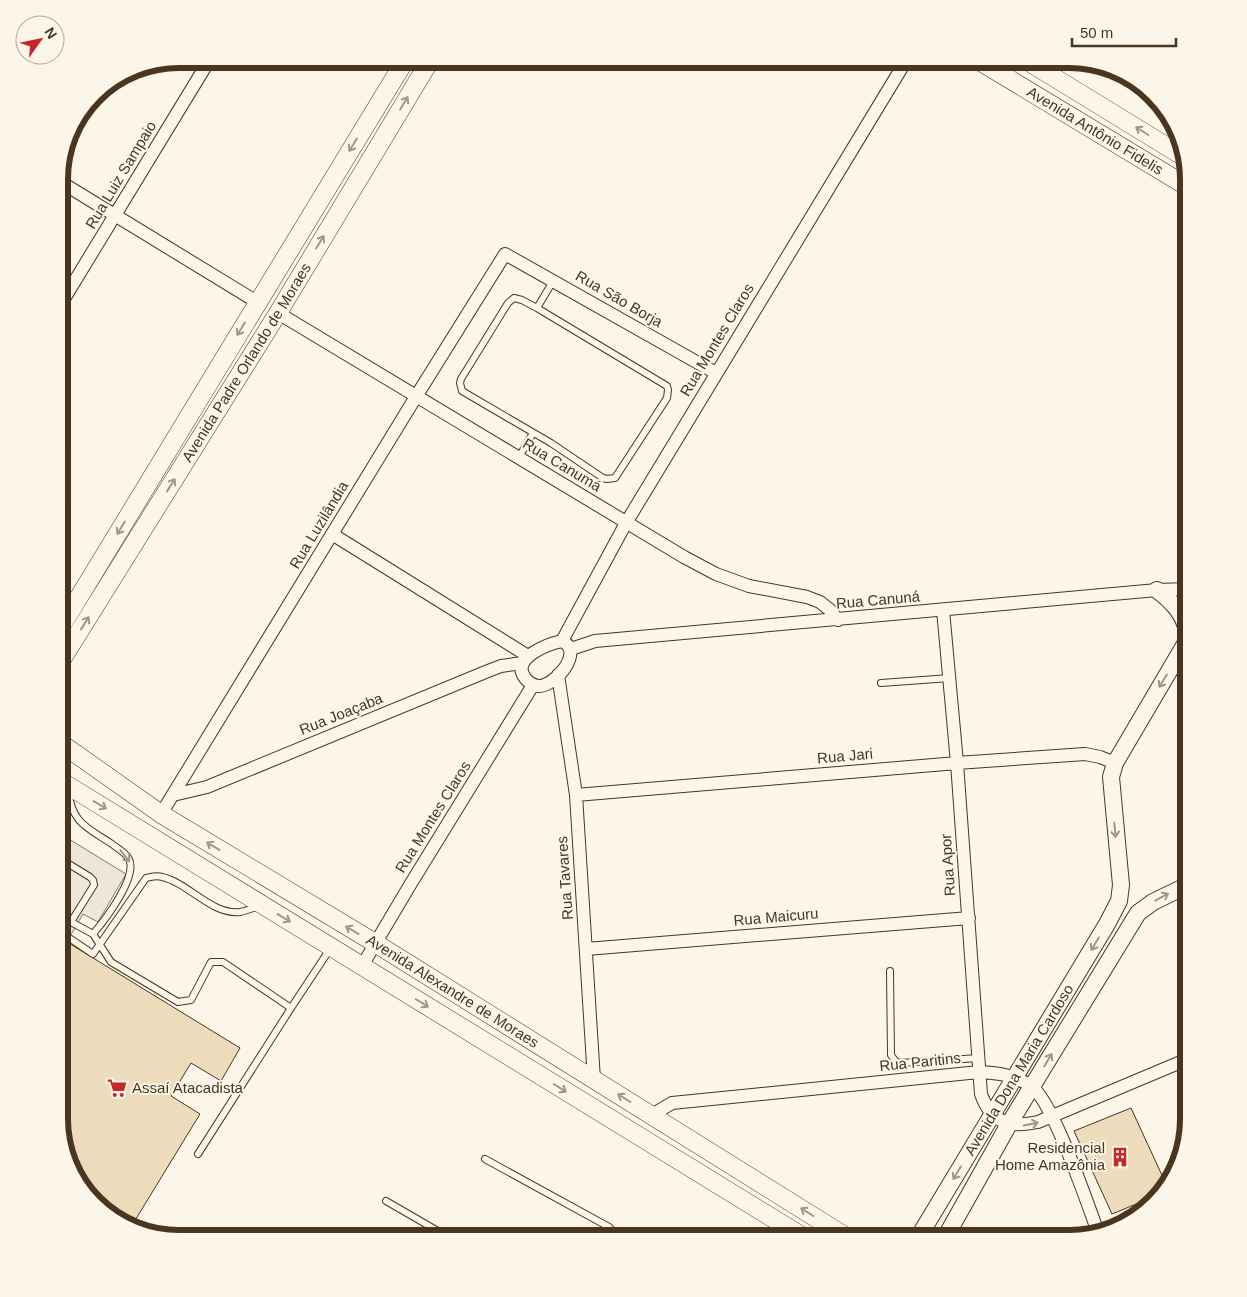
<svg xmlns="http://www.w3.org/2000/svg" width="1247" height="1297" viewBox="0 0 1247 1297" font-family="Arial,sans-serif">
	<rect width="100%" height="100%" fill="#fbf6e9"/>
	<!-- parking -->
	<path fill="#ede7d9" stroke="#887966" d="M59,833l67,41 -28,48 -15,-8 -24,41z"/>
	<!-- building -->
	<path fill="#ecdcbc" stroke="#4a3520" d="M67,942l173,106 -19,33 -30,-18 -20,33 29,18 -69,113 -5,-1 -38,-29 -20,-33 -9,-45v-164z
		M1131,1108l35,76 -8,11 -46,19 -38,-83z"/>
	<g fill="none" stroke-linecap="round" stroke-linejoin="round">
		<defs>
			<path id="service" d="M514,298l8,2 15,8 130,78 1,4 -1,8 -52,80 -8,1 -4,-1 -52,-35 -89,-52 -2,-8 1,-4 47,-76z
				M537,308l16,-27
				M519,457l14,-24
				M881,683l69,-5
				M68,790c4,33 18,37 44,54 5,4 14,9 17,15 9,18 -24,61 -36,75
				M59,858l31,19 3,3 1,5 -23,37 -12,9
				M71,922l22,12 18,28 67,40 13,-2 20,-38h12l68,46 39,-59
				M59,931l34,23 53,-76c5,-1 11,-3 16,-1 27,6 49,38 78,35 6,-1 13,-4 19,-6
				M890,971l1,84 5,7 4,1 79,-5
				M198,1154l93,-146
				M485,1159l124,68 11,11
				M386,1201l64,37"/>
			<path id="minor" d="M59,181l198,121
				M59,307l151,-248
				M278,313l406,244 32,17 33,12 58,11 13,5 10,8 8,10
				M332,534l196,122
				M943,610l14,153 24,331c10,29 29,34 57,28l150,-63
				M562,641l64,-118 281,-464
				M562,641c23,10 -7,46 -24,45 -5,-1 -10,-4 -13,-8 -15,-20 23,-34 37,-37z
				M571,649l24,-8 562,-51 31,-1
				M558,675l18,120 18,285
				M173,795l34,-8 281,-116 13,-5 21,-3
				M576,795l381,-32 128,-9 15,3 15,6
				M161,814l256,-419 88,-141 211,119
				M586,949l383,-31
				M362,966l48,-81 123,-200
				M652,1115l20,-12 307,-31c20,1 35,3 52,14 22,15 56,117 67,146"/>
			<g id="tertiary">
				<path d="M1157,590c16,12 27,24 31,44"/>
				<path id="s1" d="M918,1238l189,-314 12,-23 2,-16 -10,-108 4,-14 73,-124"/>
				<path d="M945,1238l64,-114 129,-211 15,-11 35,-17"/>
			</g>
			<g id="secondary">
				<path id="s2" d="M976,59l212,128"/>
				<path d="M1024,59l160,98"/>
				<path d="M59,630l347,-571"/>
				<path id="s3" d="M59,664l219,-351 153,-254"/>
				<path id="s4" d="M59,742l102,72 214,129 473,295"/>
				<path d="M59,780l746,458"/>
			</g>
		</defs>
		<!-- service casing -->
		<use href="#service" stroke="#4a3520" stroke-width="8"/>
		<!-- minor casing -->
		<use href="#minor" stroke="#4a3520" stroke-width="14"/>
		<!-- tertiary casing -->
		<use href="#tertiary" stroke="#4a3520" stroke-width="18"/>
		<!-- secondary casing -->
		<use href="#secondary" stroke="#4a3520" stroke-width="19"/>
		<!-- service -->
		<use href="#service" stroke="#fbf6e9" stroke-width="6"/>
		<!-- minor -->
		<use href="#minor" stroke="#fbf6e9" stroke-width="12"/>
		<!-- tertiary -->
		<use href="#tertiary" stroke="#fbf6e9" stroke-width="16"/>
		<!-- secondary -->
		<use href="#secondary" stroke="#fbf6e9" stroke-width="18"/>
	</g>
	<!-- one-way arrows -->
	<defs><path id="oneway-shaft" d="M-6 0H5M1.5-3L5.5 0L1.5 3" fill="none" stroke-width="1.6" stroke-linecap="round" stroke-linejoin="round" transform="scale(1.25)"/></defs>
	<g stroke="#a29684">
		<use href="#oneway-shaft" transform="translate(404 103) rotate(-59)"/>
		<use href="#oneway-shaft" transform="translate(1142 131) rotate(-148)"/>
		<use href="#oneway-shaft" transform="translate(353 145) rotate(121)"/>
		<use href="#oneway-shaft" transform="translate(320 242) rotate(-59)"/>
		<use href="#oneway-shaft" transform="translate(241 329) rotate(121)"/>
		<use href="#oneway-shaft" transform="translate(171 485) rotate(-58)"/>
		<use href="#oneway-shaft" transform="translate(121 528) rotate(121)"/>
		<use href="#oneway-shaft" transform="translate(85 623) rotate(-58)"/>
		<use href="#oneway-shaft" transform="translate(1163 681) rotate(121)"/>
		<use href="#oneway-shaft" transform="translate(100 805) rotate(31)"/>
		<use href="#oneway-shaft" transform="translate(1115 830) rotate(84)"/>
		<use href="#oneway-shaft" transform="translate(213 846) rotate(-149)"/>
		<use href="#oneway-shaft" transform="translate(125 856) rotate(51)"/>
		<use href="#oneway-shaft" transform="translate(1162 897) rotate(-29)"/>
		<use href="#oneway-shaft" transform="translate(284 918) rotate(31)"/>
		<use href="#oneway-shaft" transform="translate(352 930) rotate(-149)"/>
		<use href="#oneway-shaft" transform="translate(1095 944) rotate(121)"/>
		<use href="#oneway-shaft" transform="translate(422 1003) rotate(32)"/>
		<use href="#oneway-shaft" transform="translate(1048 1060) rotate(-59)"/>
		<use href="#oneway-shaft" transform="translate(560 1088) rotate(32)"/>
		<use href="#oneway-shaft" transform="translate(624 1098) rotate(-148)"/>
		<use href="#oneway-shaft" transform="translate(1031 1124) rotate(-12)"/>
		<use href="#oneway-shaft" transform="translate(957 1173) rotate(121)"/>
		<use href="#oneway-shaft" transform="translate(807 1212) rotate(-148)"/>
	</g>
	<!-- icons -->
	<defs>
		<symbol id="supermarket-bare" viewBox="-9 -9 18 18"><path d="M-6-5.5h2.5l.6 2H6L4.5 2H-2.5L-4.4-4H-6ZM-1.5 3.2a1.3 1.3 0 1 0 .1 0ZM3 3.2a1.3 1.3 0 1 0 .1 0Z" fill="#c62828" stroke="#fbf6e9" stroke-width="2.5" paint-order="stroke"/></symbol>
		<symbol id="building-bare" viewBox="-9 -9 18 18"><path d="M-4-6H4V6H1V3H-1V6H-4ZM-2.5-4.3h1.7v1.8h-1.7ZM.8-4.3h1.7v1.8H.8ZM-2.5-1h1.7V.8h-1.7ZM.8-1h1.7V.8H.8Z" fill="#c62828" stroke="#fbf6e9" stroke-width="2.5" paint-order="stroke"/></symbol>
	</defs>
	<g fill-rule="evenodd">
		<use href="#supermarket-bare" x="103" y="1074" width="28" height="28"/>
		<use href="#building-bare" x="1106" y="1143" width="28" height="28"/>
	</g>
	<g text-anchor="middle" stroke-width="4" stroke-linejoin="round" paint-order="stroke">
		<!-- street labels -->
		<g font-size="15" fill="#4a3520" stroke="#fbf6e9">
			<text dy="5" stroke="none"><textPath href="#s2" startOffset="139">Avenida Antônio Fidelis</textPath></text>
			<text transform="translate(121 175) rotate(-59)" y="5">Rua Luiz Sampaio</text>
			<text transform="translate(619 299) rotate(30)" y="5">Rua São Borja</text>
			<text transform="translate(717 340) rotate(-59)" y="5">Rua Montes Claros</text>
			<text dy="5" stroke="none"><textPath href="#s3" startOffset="355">Avenida Padre Orlando de Moraes</textPath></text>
			<text transform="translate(562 465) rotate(31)" y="5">Rua Canumá</text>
			<text transform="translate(319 525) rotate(-59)" y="5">Rua Luzilândia</text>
			<text transform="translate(878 600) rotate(-5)" y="5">Rua Canuná</text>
			<text transform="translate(341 714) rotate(-22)" y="5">Rua Joaçaba</text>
			<text transform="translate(845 756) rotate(-5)" y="5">Rua Jari</text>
			<text transform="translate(433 817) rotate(-58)" y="5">Rua Montes Claros</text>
			<text transform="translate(948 865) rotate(-94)" y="5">Rua Apor</text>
			<text transform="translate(565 878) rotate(-94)" y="5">Rua Tavares</text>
			<text transform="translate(776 917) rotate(-5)" y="5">Rua Maicuru</text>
			<text dy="5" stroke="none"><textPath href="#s4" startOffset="466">Avenida Alexandre de Moraes</textPath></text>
			<text transform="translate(920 1062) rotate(-6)" y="5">Rua Paritins</text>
			<text dy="5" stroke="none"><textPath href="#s1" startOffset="196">Avenida Dona Maria Cardoso</textPath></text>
		</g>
		<!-- poi labels -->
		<g font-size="15" fill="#4a3520" stroke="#fbf6e9" text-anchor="start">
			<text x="132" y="1093">Assaí Atacadista</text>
			<text x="1105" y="1153" text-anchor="end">Residencial<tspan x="1105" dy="17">Home Amazônia</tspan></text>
		</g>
	</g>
	<!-- crop -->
	<path d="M0 0H1247V1297H0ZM179 68H1069A111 111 0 0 1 1180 179V1119A111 111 0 0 1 1069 1230H179A111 111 0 0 1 68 1119V179A111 111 0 0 1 179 68Z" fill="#fbf6e9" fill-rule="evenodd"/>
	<path fill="none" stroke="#4a3520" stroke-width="6" d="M179 68H1069A111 111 0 0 1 1180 179V1119A111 111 0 0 1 1069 1230H179A111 111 0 0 1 68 1119V179A111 111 0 0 1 179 68Z"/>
	<!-- north arrow -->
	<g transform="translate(40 40) rotate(57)"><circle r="24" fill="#fbf6e9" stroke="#b4a999"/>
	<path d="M0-4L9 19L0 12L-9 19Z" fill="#c62828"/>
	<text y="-8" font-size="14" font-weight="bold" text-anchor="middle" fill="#4a3520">N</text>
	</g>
	<!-- scale -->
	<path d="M1072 38v8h104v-8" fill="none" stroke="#4a3520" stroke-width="2.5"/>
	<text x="1080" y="38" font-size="15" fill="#4a3520" stroke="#fbf6e9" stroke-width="4" paint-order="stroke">50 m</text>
</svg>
